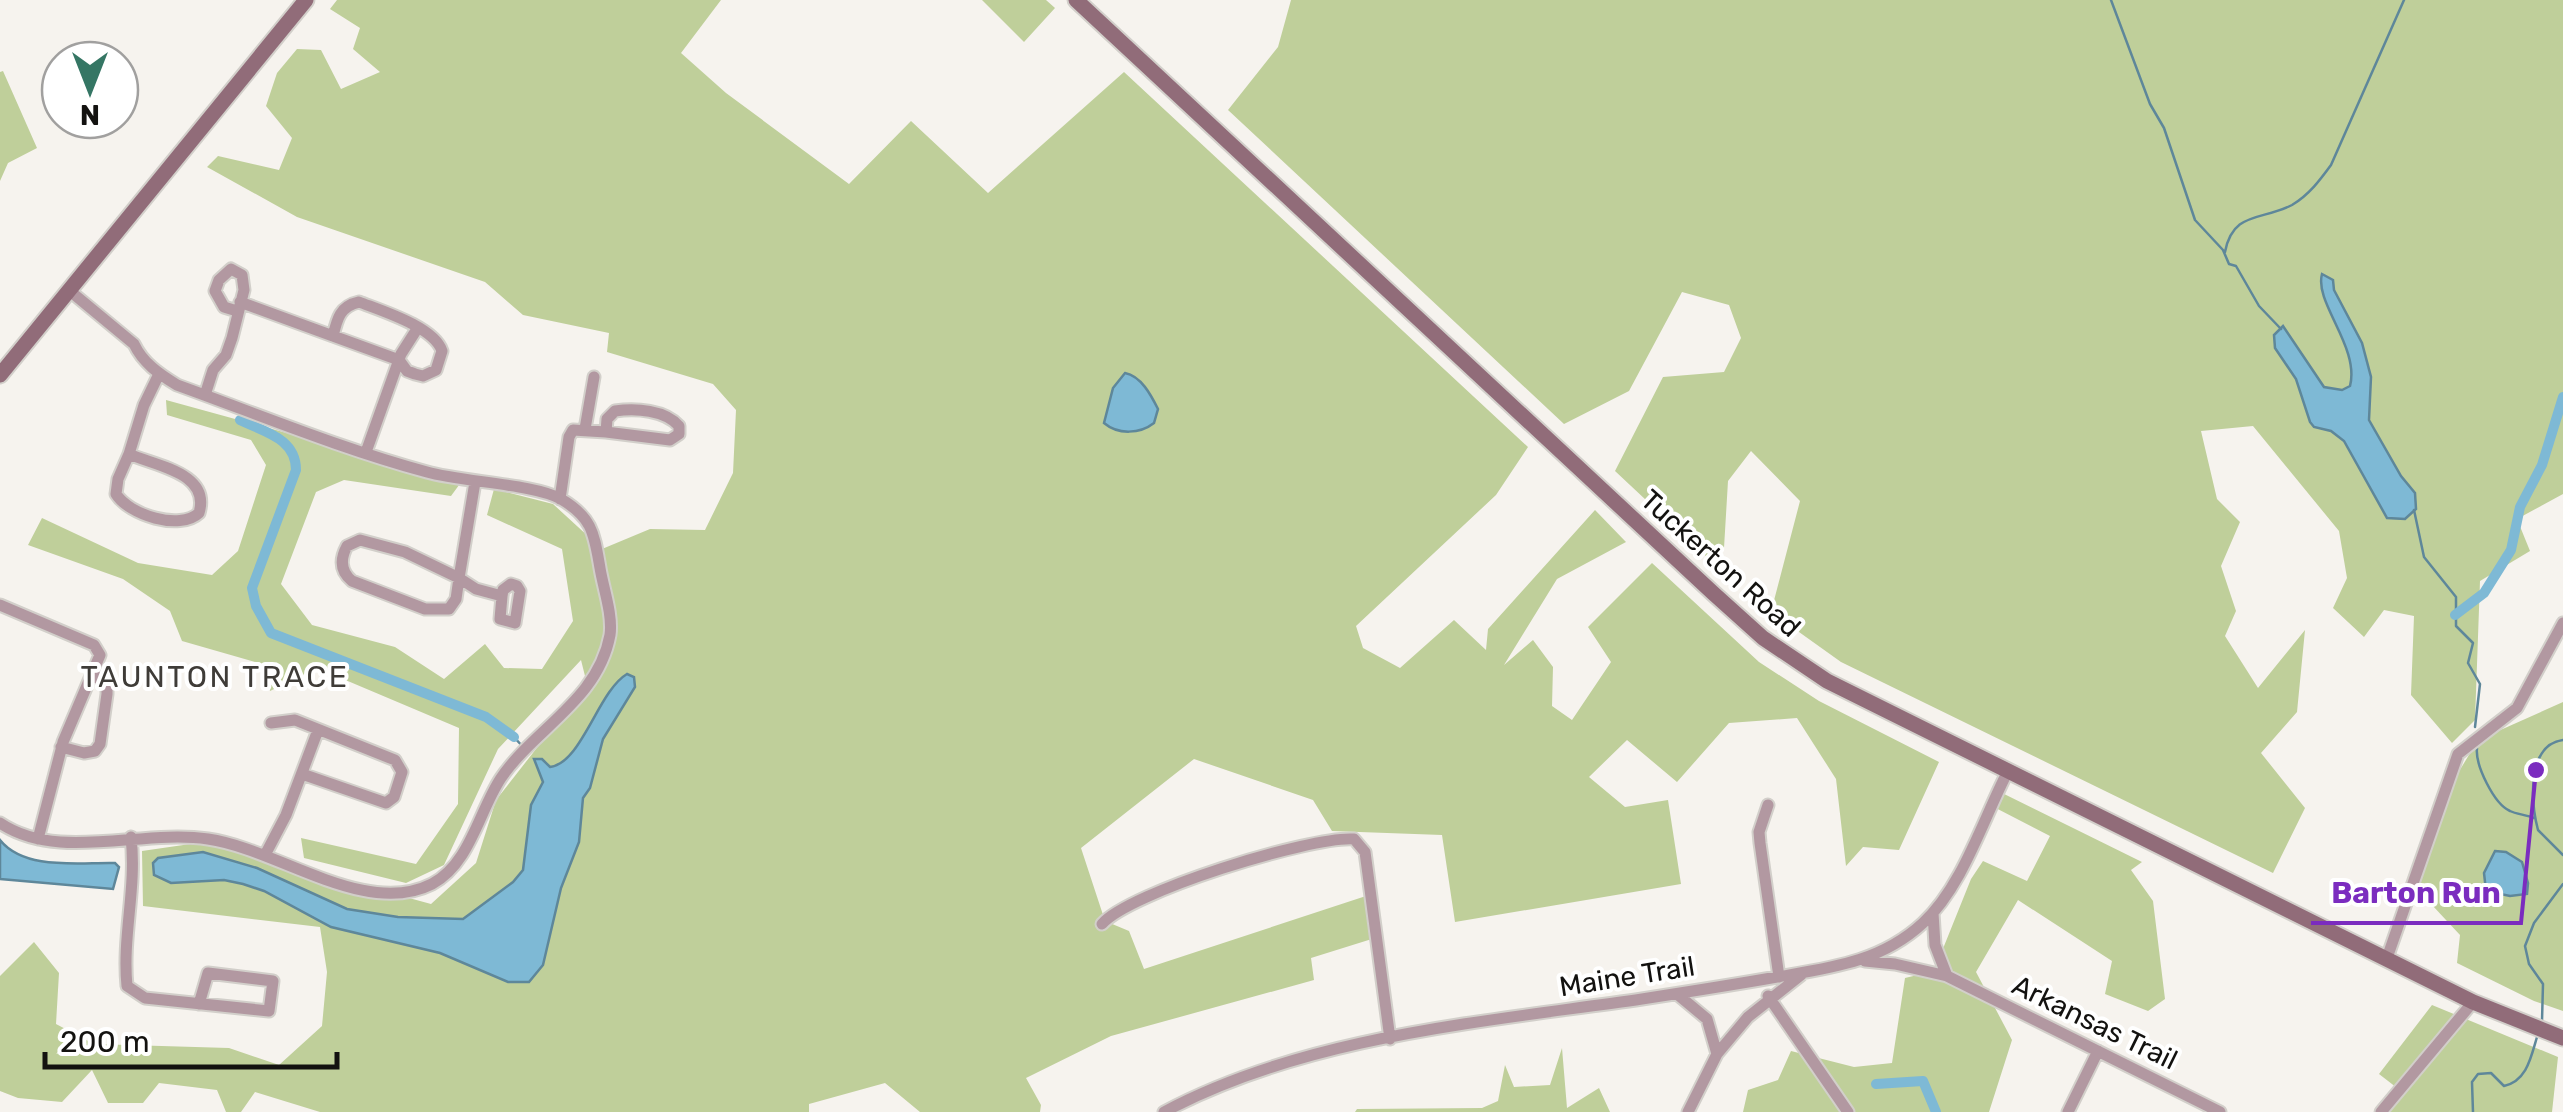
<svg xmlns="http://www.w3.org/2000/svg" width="2563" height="1112" viewBox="0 0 2563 1112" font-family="Rubik,sans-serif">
	<rect width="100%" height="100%" fill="#f6f3ee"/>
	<!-- green -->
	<path fill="#bfcf9a" d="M337,0h384l-40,53 45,40 123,91 62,-63 77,72 136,-121 404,375 -32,48 -140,131 7,22 37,20 54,-48 32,30 2,-21 107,-119 31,32 -69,37 -53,86 29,-25 20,27 -1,39 20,14 39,-58 -23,-35 64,-64 107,99 60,39 120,61 -40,88 -36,-3 -17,19 -10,-87 -39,-61 -68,5 -52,59 -50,-42 -38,37 36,30 43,-7 13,84 -226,38 -13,-87 -110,-4 -19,-31 -119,-41 -113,89 24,73 24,10 15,38 225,-74 6,43 -64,20 3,22 -203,56 -85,42 15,27 -1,7h-120l-35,-29 -76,21v8h-489l-65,-20 -14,20h-15l-9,-22 -58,-7 -16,20h-35l-16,-33 -30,32 -44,-4 -18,-7v-115l34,-34 25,31 -3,51 38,20 135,4 50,17 43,-39 5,-54 -7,-45 -177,-21 -1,-55 62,-9 227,62 45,-41 20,-63 91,-116 -6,-24 -83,89 -54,116 -38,18 -102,-25 -3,-20 115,26 42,-60 1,-76 -142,-60 -47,23 -4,-26 -84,-24 -12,-30 -47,-32 -95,-34 14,-27 96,45 74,12 26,-24 28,-86 -15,-25 -84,-25 -1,-15 296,81 -11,15 -107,-16 -28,12 -35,92 31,41 83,22 49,32 41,-35 19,24 38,1 31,-48 -11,-72 -75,-34 7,-26 59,15 49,45 48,-20 55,1 28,-57 3,-63 -23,-26 -106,-32 2,-19 -86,-18 -38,-33 -188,-65 -90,-50 11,-11 61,14 13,-32 -26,-32 11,-33 20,-24 24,1 20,39 39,-17 -27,-23 7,-21 -30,-19z
		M982,0h64l9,8 -31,34z
		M1291,0h1272v494l-46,25 13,32 -50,30 -5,139 -23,23 -41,-48 3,-79 -30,-6 -20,27 -31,-29 14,-30 -8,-47 -86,-105 -52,5 16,68 23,23 -19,44 15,45 -11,25 33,52 47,-58 -8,82 -36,41 44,55 -32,65 -432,-211 -70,-50 29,-111 -49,-50 -23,30 -4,67 -14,12 -95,-89 48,-94 61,-5 17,-34 -12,-33 -47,-13 -53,99 -65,33 -336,-314 50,-63z
		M3,71l34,77 -29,15 -8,18v-109z
		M2563,702v309l-29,-10 -77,-38 3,-28 -42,-45 23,-89 37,-61z
		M1994,789l148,73 -11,8 22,31 12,98 -17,12 -43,-17 7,-33 -94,-61 -42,72 36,68 -23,72h-246l5,-22 30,-10 13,-29 63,16 38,-4 13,-85 29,-7 37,-92 12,-18 44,20 23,-45 -62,-32z
		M2432,1005l126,52 -6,55h-163l12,-21 -22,-17z
		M1562,1048l5,60 32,-20 11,24h-255l2,-3 125,-1 16,-7 7,-36 9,22 36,-2z"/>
	<!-- water -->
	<path fill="#7eb9d5" stroke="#5e879a" stroke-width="2.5" d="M2322,274l11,6 1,10 28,53 9,34 -2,43 32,56 14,17 1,16 -11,10 -18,-1 -43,-77 -13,-10 -17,-4 -4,-5 -14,-43 -21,-31 -1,-13 9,-9 41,61 18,3 8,-4c10,-39 -36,-83 -28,-112z
		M1125,373c16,3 26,22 33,36l-4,14c-14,11 -36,12 -50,0l9,-35z
		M627,674l7,3 1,10 -32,52 -13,49 -7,10 -4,44 -18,46 -18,77 -14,17h-21l-68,-29 -109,-26 -67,-36 -21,-7 -19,-4 -53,3 -17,-8 -1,-12 5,-5 45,-6 54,16 90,41 51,8 65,2 50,-37 10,-12 8,-65 12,-23 -9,-23h8l8,8c32,-4 48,-76 77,-93z
		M0,840c25,31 80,22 115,23l4,4 -6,22 -113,-10z
		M2495,851l11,1 16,10 6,21 -1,11 -17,2 -24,-5 -2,-18z"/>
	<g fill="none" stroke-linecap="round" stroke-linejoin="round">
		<!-- stream -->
		<path stroke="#5e879a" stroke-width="2.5" d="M2111,0l39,104 14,24 31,92 28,30 6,14 7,2 23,40 22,23
			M2225,252c8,-41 36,-31 67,-47 17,-10 28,-25 39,-40l73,-165
			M2414,510l10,47 32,40v29l17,17 -5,20 12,21 -5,43
			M514,737l9,10
			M2563,740c-37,5 -32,63 -25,90l25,25
			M2477,748c-2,17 17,56 33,63 6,3 17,4 24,7
			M2542,1021l1,-37 -14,-20 -4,-18 9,-23 29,-39
			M2473,1112l-1,-30 6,-8 13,-1 13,13c23,-5 27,-29 33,-49"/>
		<!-- canal -->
		<path stroke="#7eb9d5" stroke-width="10" d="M240,420c24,12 56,18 56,50l-44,118 4,18 15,27 215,84 28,20
			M2455,615l29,-22 27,-43 9,-43 22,-42 21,-68
			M1876,1084l47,-3 13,31"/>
		<defs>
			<path id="street" d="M240,302l93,34
				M359,302c23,9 75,25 83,49l-6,19 -13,6 -8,-2 -8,-3 -8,-11 -66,-24c4,-17 7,-30 26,-34z
				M205,395l8,-25 13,-15 6,-17 12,-48 -2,-15 -11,-6 -12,11 -4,11 9,16 13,4
				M585,429l9,-52
				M366,452l35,-98 16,-25
				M129,454c27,12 82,19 70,59 -19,18 -70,2 -83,-19l2,-15z
				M129,454l15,-49 15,-31
				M475,482l-16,96 17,11 26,7 -2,23 15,4 5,-32 -3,-5 -6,-2 -8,6 -1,6
				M560,499l9,-62 4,-7 33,2 1,-13 8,-8c21,-3 50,-1 64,15v8l-9,6 -64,-8
				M360,540l45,12 54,26 -3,21 -7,10h-24l-73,-28c-12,-10 -12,-22 -5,-35z
				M0,605l94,40 6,10 -37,87 -25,97
				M271,723l24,-3 100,40 7,12 -8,25 -8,6 -84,-29
				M61,747l23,6 11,-2 5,-7 7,-50v-7l-14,-14
				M1768,805l-9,27 1,11 19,134
				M0,823c58,39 140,6 208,16 70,10 157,79 224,45 38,-20 47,-73 69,-106 34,-50 97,-78 109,-143 3,-20 -7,-48 -10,-67 -6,-34 -7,-50 -39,-69 -26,-15 -100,-17 -134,-27 -85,-23 -167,-57 -250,-87 -18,-11 -34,-22 -43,-41l-64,-53
				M131,837c6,51 -9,99 -4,149l18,12 124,13 4,-30 -65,-8 -9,31
				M265,855l21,-40 32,-85
				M1102,924c28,-32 208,-88 252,-85l11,13 25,187
				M2387,958l71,-204 59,-46 46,-85
				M1865,961l30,3 52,12 -12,-31 -2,-32
				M1947,976l273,136
				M1677,994l30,25 10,35
				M1768,996l80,116
				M1164,1112c142,-76 320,-90 478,-113 45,-7 90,-14 135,-22 53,-9 104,-15 146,-54 40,-37 60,-104 85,-152
				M1688,1112l29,-58 31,-37 53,-42
				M2068,1112l30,-61
				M2381,1112l92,-110"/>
			<path id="secondary" d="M1076,0l637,593 50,45 64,43 646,321 90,36
				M0,375l306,-375"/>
		</defs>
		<!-- street casing -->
		<use href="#street" stroke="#d2cfca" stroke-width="15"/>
		<!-- secondary casing -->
		<use href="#secondary" stroke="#d2cfca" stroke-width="19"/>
		<!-- street -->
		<use href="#street" stroke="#b298a1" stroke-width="11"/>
		<!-- secondary -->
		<use href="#secondary" stroke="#916c79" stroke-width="15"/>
	</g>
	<g text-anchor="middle" stroke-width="8" stroke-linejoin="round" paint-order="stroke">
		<!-- street labels -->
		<g font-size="28" fill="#131210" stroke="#fff">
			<text transform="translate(1721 563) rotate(42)" y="10">Tuckerton Road</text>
			<text transform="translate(1627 976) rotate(-9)" y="10">Maine Trail</text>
			<text transform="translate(2095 1022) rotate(26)" y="10">Arkansas Trail</text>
		</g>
		<!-- neighbourhood labels -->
		<g font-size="30" letter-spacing="2.5" fill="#3f3c38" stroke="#fff">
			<text x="215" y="687">TAUNTON TRACE</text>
		</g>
	</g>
	<!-- callouts -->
	<path fill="none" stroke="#7b2cbf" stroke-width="4" d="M2536 770L2521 923H2311"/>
	<circle fill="#7b2cbf" stroke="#fff" stroke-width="4" cx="2536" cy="770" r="10"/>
	<g font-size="30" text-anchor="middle" font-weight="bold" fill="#7b2cbf" stroke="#fff" stroke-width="8" stroke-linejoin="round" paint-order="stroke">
		<text x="2416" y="903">Barton Run</text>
	</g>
	<!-- north arrow -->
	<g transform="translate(90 90) rotate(180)"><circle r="48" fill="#ffffff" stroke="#a1a09f" stroke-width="2.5"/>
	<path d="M0-8L18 38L0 25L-18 38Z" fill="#357664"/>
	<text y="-15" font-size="28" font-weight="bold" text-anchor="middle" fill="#131210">N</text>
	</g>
	<!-- scale -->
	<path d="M45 1052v15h292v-15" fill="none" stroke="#131210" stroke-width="5"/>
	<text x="60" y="1052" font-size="30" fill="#131210" stroke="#ffffff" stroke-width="8" paint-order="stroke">200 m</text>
</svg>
